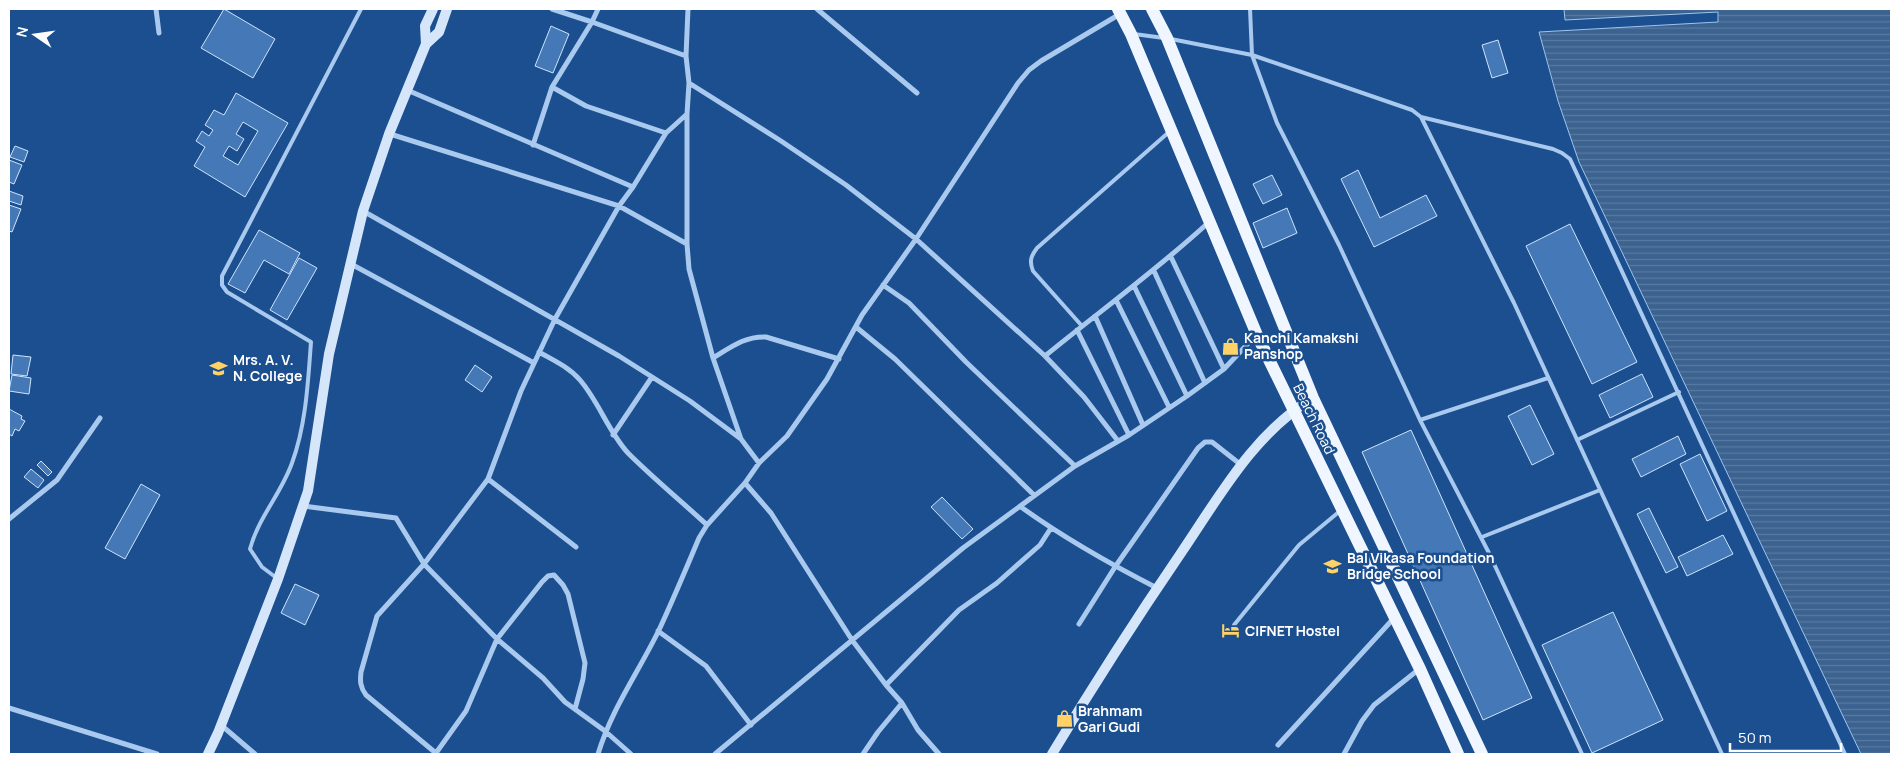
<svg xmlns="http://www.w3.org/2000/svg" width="1900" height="763" viewBox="0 0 1900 763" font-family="Manrope,sans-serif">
	<defs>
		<pattern id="water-rules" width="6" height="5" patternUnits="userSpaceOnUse" patternTransform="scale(1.25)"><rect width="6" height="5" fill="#3c6290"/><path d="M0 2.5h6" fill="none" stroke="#597aa1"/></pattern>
	</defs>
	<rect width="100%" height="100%" fill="#1b4f8f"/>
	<!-- water -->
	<path fill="url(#water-rules)" stroke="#9cc4f0" d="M1564,9h327v745h-30l-282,-592 -21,-61 -19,-69 179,-10v-10l-153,8z"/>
	<!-- building -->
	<path fill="#4478b7" stroke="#cfe3fa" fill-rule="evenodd" d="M224,9l51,30 -22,39 -52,-30z
		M551,26l18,8 -16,39 -18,-7z
		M1498,40l10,33 -16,5 -10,-33z
		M236,93l52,30 -43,74 -51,-31 11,-19 -9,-6 6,-10 7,5 4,-6 -8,-5 9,-15 10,5zM243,122l15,9 -20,34 -15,-9 6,-10 8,5 7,-12 -8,-5z
		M15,146l13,5 -4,11 -14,-5z
		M9,160l13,5 -8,19 -5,-2z
		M1358,170l22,48 46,-23 11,21 -63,31 -33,-68z
		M1272,175l10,20 -19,9 -10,-20z
		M9,191l14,5 -2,9 -12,-4z
		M9,205l12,4 -9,23 -3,-1z
		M1287,208l10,25 -34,15 -10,-25z
		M1570,224l67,138 -45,22 -66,-138z
		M259,230l41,23 -11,21 -25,-14 -19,33 -17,-9z
		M299,258l18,10 -30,52 -17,-10z
		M13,355l18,2 -4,19 -16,-2z
		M475,365l17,12 -10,15 -17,-12z
		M1642,374l11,23 -43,21 -11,-23z
		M12,375l19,3 -2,16 -20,-3z
		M1530,405l24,49 -22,11 -24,-49z
		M9,409l13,7 -1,3 4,2 -6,10 -4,-2 -3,7 -3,-2z
		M1411,430l121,268 -49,22 -121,-268z
		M1678,436l8,18 -45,23 -9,-18z
		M1700,454l27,57 -20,10 -27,-57z
		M41,461l11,11 -4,4 -11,-11z
		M31,469l13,11 -6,8 -14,-11z
		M141,484l19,11 -35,64 -20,-11z
		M942,497l31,32 -11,10 -31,-32z
		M1649,508l29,59 -12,6 -29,-59z
		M1723,535l10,19 -46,22 -9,-19z
		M295,584l24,11 -14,30 -24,-12z
		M1613,612l50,108 -71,33 -50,-108z"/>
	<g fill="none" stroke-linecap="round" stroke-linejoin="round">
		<!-- lane -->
		<path stroke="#a9c9ee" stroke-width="4" d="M1250,9l2,46 25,68 62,122 81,175 69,133 93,201
			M1134,34l30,4
			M1171,39l81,16 160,55 9,7 93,186 208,451
			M1421,117l132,32 9,4 8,6 275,595
			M1082,326l-49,-55c-4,-10 -2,-15 4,-23l132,-116
			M1420,420l128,-42
			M1577,440l102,-48
			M1482,537l118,-47
			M278,579l-16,-12 -12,-18c8,-31 31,-55 42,-86 14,-38 16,-81 19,-121l-84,-50 -5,-7v-9l139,-267
			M1234,625l65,-80 41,-34"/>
		<!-- street -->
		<path stroke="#a9c9ee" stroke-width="5" d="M156,9l3,24
			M552,9l40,13 -40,65 34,19 80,27
			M598,9l-6,13 94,34
			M688,9l-2,47 3,27 92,58 65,44 70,54 129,117 39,41 34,44
			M817,9l100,84
			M689,83l-2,31v130l2,25 24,89 28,81 18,24
			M407,90l226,97
			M390,134l229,72 68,38
			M533,145l19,-58
			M363,211l256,145 71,45 51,38
			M1171,257l53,112
			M351,264l183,99
			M1154,271l51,112
			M883,285l26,18 57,59 109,104
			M1134,286l53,110
			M1116,300l53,107
			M1095,316l48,109
			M856,327l39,32 139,136
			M1077,330l52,105
			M539,352c14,8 30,15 41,28 19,22 28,51 48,73 25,25 53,48 79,72
			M1045,356c55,-45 112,-86 164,-134
			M713,358c18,-11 32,-22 53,-21l73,22
			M613,435l39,-58
			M488,479l88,68
			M745,483l14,-20 28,-27 40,-57 35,-64 54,-76 102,-156 11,-13 12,-9 79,-47
			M303,506l93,12 28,46 73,75 45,-57 6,-6 6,-1 9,10 5,9 17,69 -2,16 -8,30
			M1021,507c43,31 89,57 136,81
			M9,519l48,-39 43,-62
			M1079,624l36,-57 83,-119 7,-6h7l28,22
			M658,631l48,35 45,59
			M886,685l73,-75 38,-27 43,-38 11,-17
			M9,708l148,46
			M221,725l34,29
			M1278,745l116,-127
			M436,753l30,-42 31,-72 46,39 22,24 40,29 26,23
			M437,754l-71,-59c-6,-8 -6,-14 -5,-23l16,-56 47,-52 64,-85 33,-88 34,-72 64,-113 14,-19 33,-54 21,-19
			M598,754c14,-46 40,-81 61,-124 14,-30 27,-61 40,-92l8,-13 38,-42 26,30 81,127 34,45 16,18 16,27 21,24
			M715,754l248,-206 112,-82 54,-31 58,-39 37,-27 32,-34
			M863,754l15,-22 24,-29
			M1344,754l18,-33 12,-16 44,-35"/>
		<!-- secondary -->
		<path stroke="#d6e6fa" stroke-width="10" d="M426,44l-1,-18 8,-17
			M208,754l10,-21 60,-154 30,-88 21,-137 34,-143 26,-77 37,-90 13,-12 8,-23
			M1052,754c41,-68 84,-135 129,-201 38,-56 73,-120 132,-155"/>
		<!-- primary -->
		<path stroke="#f0f6ff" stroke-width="12" d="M1118,9l13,25 126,301 163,334 38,85
			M1152,9l15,29 146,360 169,356"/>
	</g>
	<!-- icons -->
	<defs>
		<symbol id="shop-bare" viewBox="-9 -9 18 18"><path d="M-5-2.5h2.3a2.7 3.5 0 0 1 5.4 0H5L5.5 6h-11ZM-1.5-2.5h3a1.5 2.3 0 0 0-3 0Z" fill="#ffd166" stroke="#1b4f8f" stroke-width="2.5" paint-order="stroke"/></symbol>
		<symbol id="university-bare" viewBox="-9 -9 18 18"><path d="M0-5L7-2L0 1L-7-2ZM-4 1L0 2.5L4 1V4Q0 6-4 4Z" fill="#ffd166" stroke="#1b4f8f" stroke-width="2.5" paint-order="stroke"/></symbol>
		<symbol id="school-bare" viewBox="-9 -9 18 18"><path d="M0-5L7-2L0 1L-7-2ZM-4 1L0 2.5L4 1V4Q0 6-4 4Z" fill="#ffd166" stroke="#1b4f8f" stroke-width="2.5" paint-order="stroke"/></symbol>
		<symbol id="hotel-bare" viewBox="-9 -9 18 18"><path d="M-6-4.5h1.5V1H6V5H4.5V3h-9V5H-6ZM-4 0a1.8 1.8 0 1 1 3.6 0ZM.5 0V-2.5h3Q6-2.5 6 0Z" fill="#ffd166" stroke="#1b4f8f" stroke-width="2.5" paint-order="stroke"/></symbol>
	</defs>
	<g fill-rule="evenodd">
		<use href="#shop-bare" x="1218" y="334" width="25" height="25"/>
		<use href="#university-bare" x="206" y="356" width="25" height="25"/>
		<use href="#school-bare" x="1320" y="554" width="25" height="25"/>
		<use href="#hotel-bare" x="1218" y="618" width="25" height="25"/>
		<use href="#shop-bare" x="1052" y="706" width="25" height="25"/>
	</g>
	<g text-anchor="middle" stroke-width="5" stroke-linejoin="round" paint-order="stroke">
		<!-- poi labels -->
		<g font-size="14" font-weight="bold" fill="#fff" stroke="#1b4f8f" text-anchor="start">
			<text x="1244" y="343">Kanchi Kamakshi<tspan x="1244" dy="16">Panshop</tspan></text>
			<text x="233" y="365">Mrs. A. V.<tspan x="233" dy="16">N. College</tspan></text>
			<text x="1347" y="563">Bal Vikasa Foundation<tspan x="1347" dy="16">Bridge School</tspan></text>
			<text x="1245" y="636">CIFNET Hostel</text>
			<text x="1078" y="716">Brahmam<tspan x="1078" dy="16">Gari Gudi</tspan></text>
		</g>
		<!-- street labels -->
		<g font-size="14" fill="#fff" stroke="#1b4f8f">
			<text transform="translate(1314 419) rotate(64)" y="5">Beach Road</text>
		</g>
	</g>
	<!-- border -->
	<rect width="1900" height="763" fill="none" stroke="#ffffff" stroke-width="20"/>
	<!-- north arrow -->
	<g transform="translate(35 35) rotate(283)" stroke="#1b4f8f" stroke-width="4" paint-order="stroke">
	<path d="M0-4L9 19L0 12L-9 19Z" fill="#ffffff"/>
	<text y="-8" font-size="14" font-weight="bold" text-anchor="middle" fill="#ffffff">N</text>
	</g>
	<!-- scale -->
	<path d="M1730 743v8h111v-8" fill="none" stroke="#ffffff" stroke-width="2.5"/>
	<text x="1738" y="743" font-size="15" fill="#ffffff" stroke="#1b4f8f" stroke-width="4" paint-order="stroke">50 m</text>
</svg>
